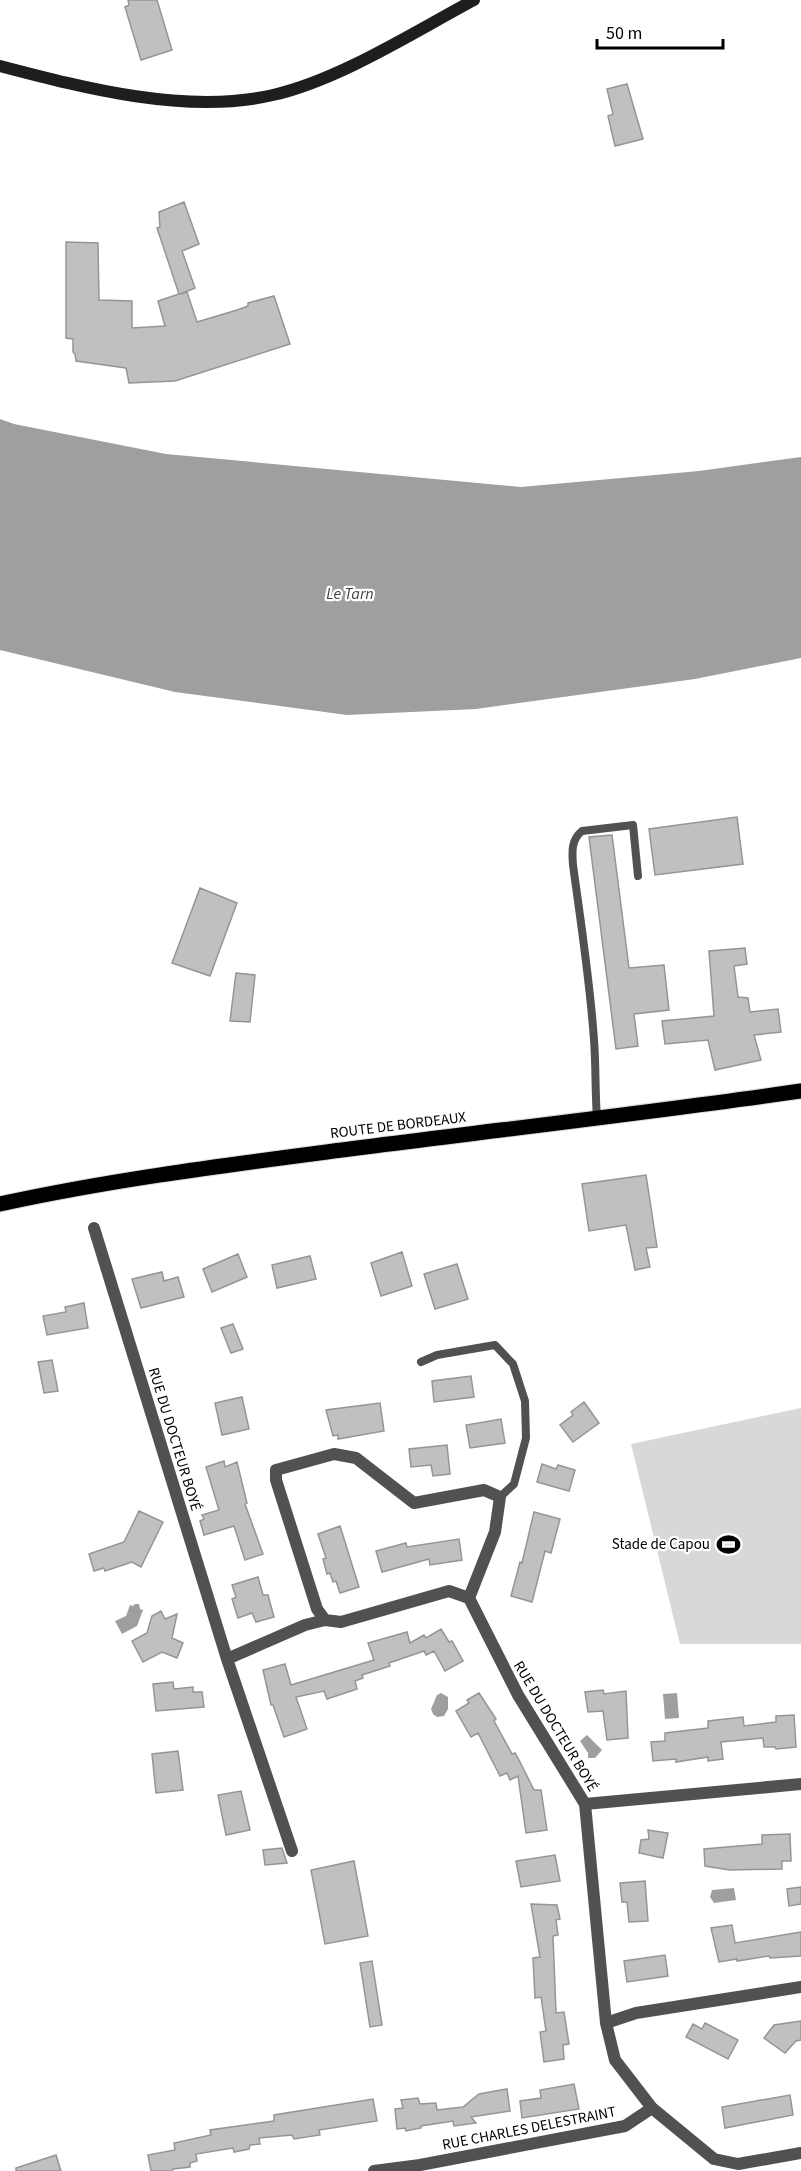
<svg xmlns="http://www.w3.org/2000/svg" width="801" height="2171" viewBox="0 0 801 2171" font-family="'Source Sans 3',sans-serif">
	<rect width="100%" height="100%" fill="#fff"/>
	<!-- green -->
	<path fill="#d8d8d8" d="M801,1408v236h-121l-49,-200z"/>
	<!-- water -->
	<path fill="#9f9f9f" d="M0,419l14,5 152,30 355,33 178,-16 102,-14v201l-106,21 -219,30 -129,6 -172,-23 -175,-42z
		M135,1604h4l1,5 3,1 -6,16 -15,8 -7,-13 11,-5 4,-11 3,1z
		M441,1693l7,4v12l-4,7 -7,1 -4,-3 -2,-5 6,-14z
		M677,1693l2,25 -14,1 -2,-25z
		M587,1735l15,15 -7,8h-7v-5l-8,-12z
		M734,1888l2,12 -22,3 -4,-6 2,-7z"/>
	<!-- building -->
	<path fill="#c0c0c0" stroke="#959595" stroke-width="1.5" d="M128,0h29l15,50 -31,10 -16,-53 4,-2z
		M627,84l16,55 -28,7 -7,-30 5,-2 -6,-25z
		M184,202l15,42 -17,7 13,37 -15,6 7,-2 10,30 40,-12 11,-4v-3l26,-7 16,48 -115,37 -46,2 -3,-15 -50,-7 -1,-7 -2,-2v-13l-7,-1v-96l32,1 1,57 33,1v27l33,-2 -7,-25 21,-7 -22,-66 3,-1 -1,-15z
		M737,817l6,47 -88,11 -6,-46z
		M612,835l17,133 35,-3 5,45 -35,4 4,32 -22,3 -27,-212z
		M200,888l37,15 -27,73 -38,-13z
		M745,948l2,16 -13,2 4,31 10,1 2,14 28,-3 3,23 -27,3 7,25 -46,10 -7,-30 -43,4 -3,-23 52,-5 -5,-65z
		M236,973l19,2 -5,47 -20,-1z
		M646,1175l11,72 -11,1 4,19 -15,3 -9,-45 -37,6 -7,-47z
		M402,1252l10,34 -31,10 -10,-33z
		M238,1254l9,23 -35,15 -9,-23z
		M310,1256l6,23 -39,9 -5,-23z
		M457,1264l11,35 -33,10 -11,-35z
		M162,1272l2,9 14,-4 6,20 -43,11 -9,-29z
		M84,1303l4,25 -41,7 -4,-19 23,-4 -1,-5z
		M233,1324l10,25 -12,4 -10,-25z
		M52,1360l6,31 -14,2 -6,-31z
		M471,1376l3,21 -40,5 -2,-21z
		M242,1397l7,32 -27,6 -7,-32z
		M584,1402l15,21 -26,19 -13,-17 13,-10 -2,-3z
		M380,1403l4,28 -46,8v-4l-5,1 -7,-26z
		M501,1419l4,24 -35,5 -4,-23z
		M447,1445l3,29 -17,2 -2,-11 -20,2 -2,-18z
		M224,1461l1,6 12,-5 10,41 -2,1 18,50 -18,6 -11,-34 -30,9 -4,-14 4,-2 -2,-4 17,-5 -13,-43z
		M542,1464l14,5 2,-4 17,5 -6,21 -32,-9z
		M139,1511l24,11 -22,45 -9,-5 -27,9 -1,-3 -10,3 -5,-17 35,-12z
		M534,1512l26,7 -9,34 -6,-2 -13,51 -21,-6 9,-34 2,1z
		M340,1526l19,61 -19,6 -4,-12 -3,1 -3,-9 -3,1 -4,-15 3,-1 -8,-24z
		M459,1539l3,21 -32,5 -1,-6 -47,13 -6,-21 30,-8 1,4z
		M258,1577l5,18h5l6,22 -18,5 -4,-9 -14,5 -6,-19 4,-2 -4,-12z
		M161,1611l4,8 12,-5 -5,24 11,5 -6,15 -15,-6 -19,10 -11,-21 15,-8 5,-17z
		M441,1629l8,13 3,-1 11,20 -18,10 -11,-20 -8,4 -2,-4 -35,12 1,3 -28,9 1,3 -8,3 2,8 -30,10 -3,-8 -28,6 11,32 -23,8 -11,-32h-2l-8,-35 22,-6 6,21 83,-25 -6,-17 39,-11 3,11 14,-8 2,3z
		M173,1682l1,7 19,-2v5h9l2,15 -48,4 -3,-27z
		M603,1690l1,4 22,-3 2,47 -21,2 -4,-29 -15,1 -3,-20z
		M479,1693l17,26 -2,2 18,33 3,-1 3,5 16,32h7l6,40 -21,3 -8,-57 -8,4 -3,-7 -7,3 -22,-43 -7,4 -15,-26 13,-8 -2,-3z
		M794,1715l2,32 -20,2 -1,-2h-11l-1,-9 -42,4 2,17 -15,2v-4l-32,5v-3l-23,2 -2,-19 14,-1v-8l43,-5v-7l35,-4 1,9 32,-4v-6z
		M178,1751l5,39 -27,3 -4,-39z
		M241,1791l9,39 -24,5 -8,-40z
		M648,1830l20,3 -5,25 -24,-5 2,-13 8,-1z
		M790,1834l1,27h-9v8l-52,1 -25,-4 -1,-17 58,-5v-9z
		M282,1848l5,15 -22,2 -2,-15z
		M555,1855l5,26 -39,6 -5,-26z
		M354,1861l14,75 -43,8 -14,-74z
		M645,1881l3,40 -19,1 -2,-20h-5l-2,-19z
		M801,1887v17l-12,2 -2,-17z
		M531,1904l26,1 3,14 -4,1 2,15 -5,1 3,77 8,-1 5,32 -6,1 1,14 -20,3 -4,-30 6,-1 -5,-34 -6,1 -2,-40 7,-1z
		M732,1925l3,18 66,-11v24l-31,2 -1,-2 -32,5v-2l-18,3 -8,-34z
		M665,1955l3,21 -41,6 -3,-21z
		M372,1961l10,64 -12,2 -10,-64z
		M801,2021v19l-5,1 -11,12 -21,-15 10,-13z
		M705,2023l33,17 -10,19 -42,-22 7,-13 9,5z
		M574,2084l5,25 -57,9 -2,-17 21,-3 -1,-8z
		M507,2089l3,22 -39,6 5,6 -22,3 -1,-5 -32,5v2l-15,3 -1,-3 -8,1 -2,-20 8,-1 -2,-8 17,-2 2,6 16,-1 1,7 26,-3 16,-13z
		M790,2095l3,20 -68,13 -3,-21z
		M373,2099l4,22 -58,9 1,5 -26,4 -2,-4 -33,3 1,6 -10,1 -1,4 -15,3 -1,-4 -37,6 1,7 -7,2v4l-17,2 -1,2h-21l-3,-16 27,-5 -1,-7 37,-8 -1,-5 64,-9v-6z
		M56,2155l5,16h-45v-3z"/>
	<g fill="none" stroke-linecap="round" stroke-linejoin="round">
		<defs>
			<path id="primary" d="M0,1204c105,-23 212,-37 319,-51 160,-21 322,-39 482,-62"/>
		</defs>
		<!-- primary casing -->
		<use href="#primary" stroke="#dbdbdb" stroke-width="17"/>
		<!-- lane -->
		<path stroke="#515151" stroke-width="8" d="M597,1118c-2,-26 -1,-52 -3,-78 -4,-59 -13,-116 -21,-175 -1,-13 -2,-25 9,-34l51,-6 5,51
			M421,1362l16,-7 58,-10 18,19 12,37 1,37 -12,46 -14,13"/>
		<!-- street -->
		<path stroke="#515151" stroke-width="12" d="M94,1228l133,431 65,192
			M325,1620l-8,-11 -41,-129v-10l58,-16 22,4 58,45 70,-13 16,7 -5,35 -26,66
			M227,1659l78,-34 20,-5 16,2 108,-31 20,7 49,97 67,109 216,-20
			M585,1804l21,219 9,37 37,48 62,51 24,5 63,-11
			M606,2023l30,-10 165,-26
			M374,2171l46,-6 205,-39 27,-18"/>
		<!-- secondary -->
		<path stroke="#1e1e1e" stroke-width="12" d="M0,66c84,22 187,49 273,29 66,-15 141,-63 201,-95"/>
		<!-- primary -->
		<use href="#primary" stroke="#000" stroke-width="15"/>
	</g>
	<!-- icons -->
	<defs>
		<symbol id="stadium-bare" viewBox="-9 -9 18 18"><path d="M0-5a6.5 5 0 1 0 0 10a6.5 5 0 1 0 0-10ZM-3.5-1.8h7v3.6h-7Z" fill="#000" stroke="#fff" stroke-width="2.5" paint-order="stroke"/></symbol>
	</defs>
	<g fill-rule="evenodd">
		<use href="#stadium-bare" x="712" y="1528" width="33" height="33"/>
	</g>
	<g text-anchor="middle" stroke-width="4.5" stroke-linejoin="round" paint-order="stroke">
		<!-- street labels -->
		<g font-size="15" fill="#000" stroke="#fff">
			<text transform="translate(398 1125) rotate(-7)" y="5">ROUTE DE BORDEAUX</text>
			<text transform="translate(175 1439) rotate(73)" y="5">RUE DU DOCTEUR BOYÉ</text>
			<text transform="translate(556 1726) rotate(59)" y="5">RUE DU DOCTEUR BOYÉ</text>
			<text transform="translate(529 2128) rotate(-11)" y="5">RUE CHARLES DELESTRAINT</text>
		</g>
		<!-- poi labels -->
		<g font-size="15" fill="#000" stroke="#fff" text-anchor="end">
			<text x="710" y="1549">Stade de Capou</text>
		</g>
		<!-- water labels -->
		<g font-size="16" font-style="italic" fill="#404040" stroke="#fff">
			<text x="350" y="599">Le Tarn</text>
		</g>
	</g>
	<!-- scale -->
	<path d="M597 39v9h126v-9" fill="none" stroke="#000000" stroke-width="3"/>
	<text x="606" y="39" font-size="18" fill="#000000" stroke="#ffffff" stroke-width="4.5" paint-order="stroke">50 m</text>
</svg>
